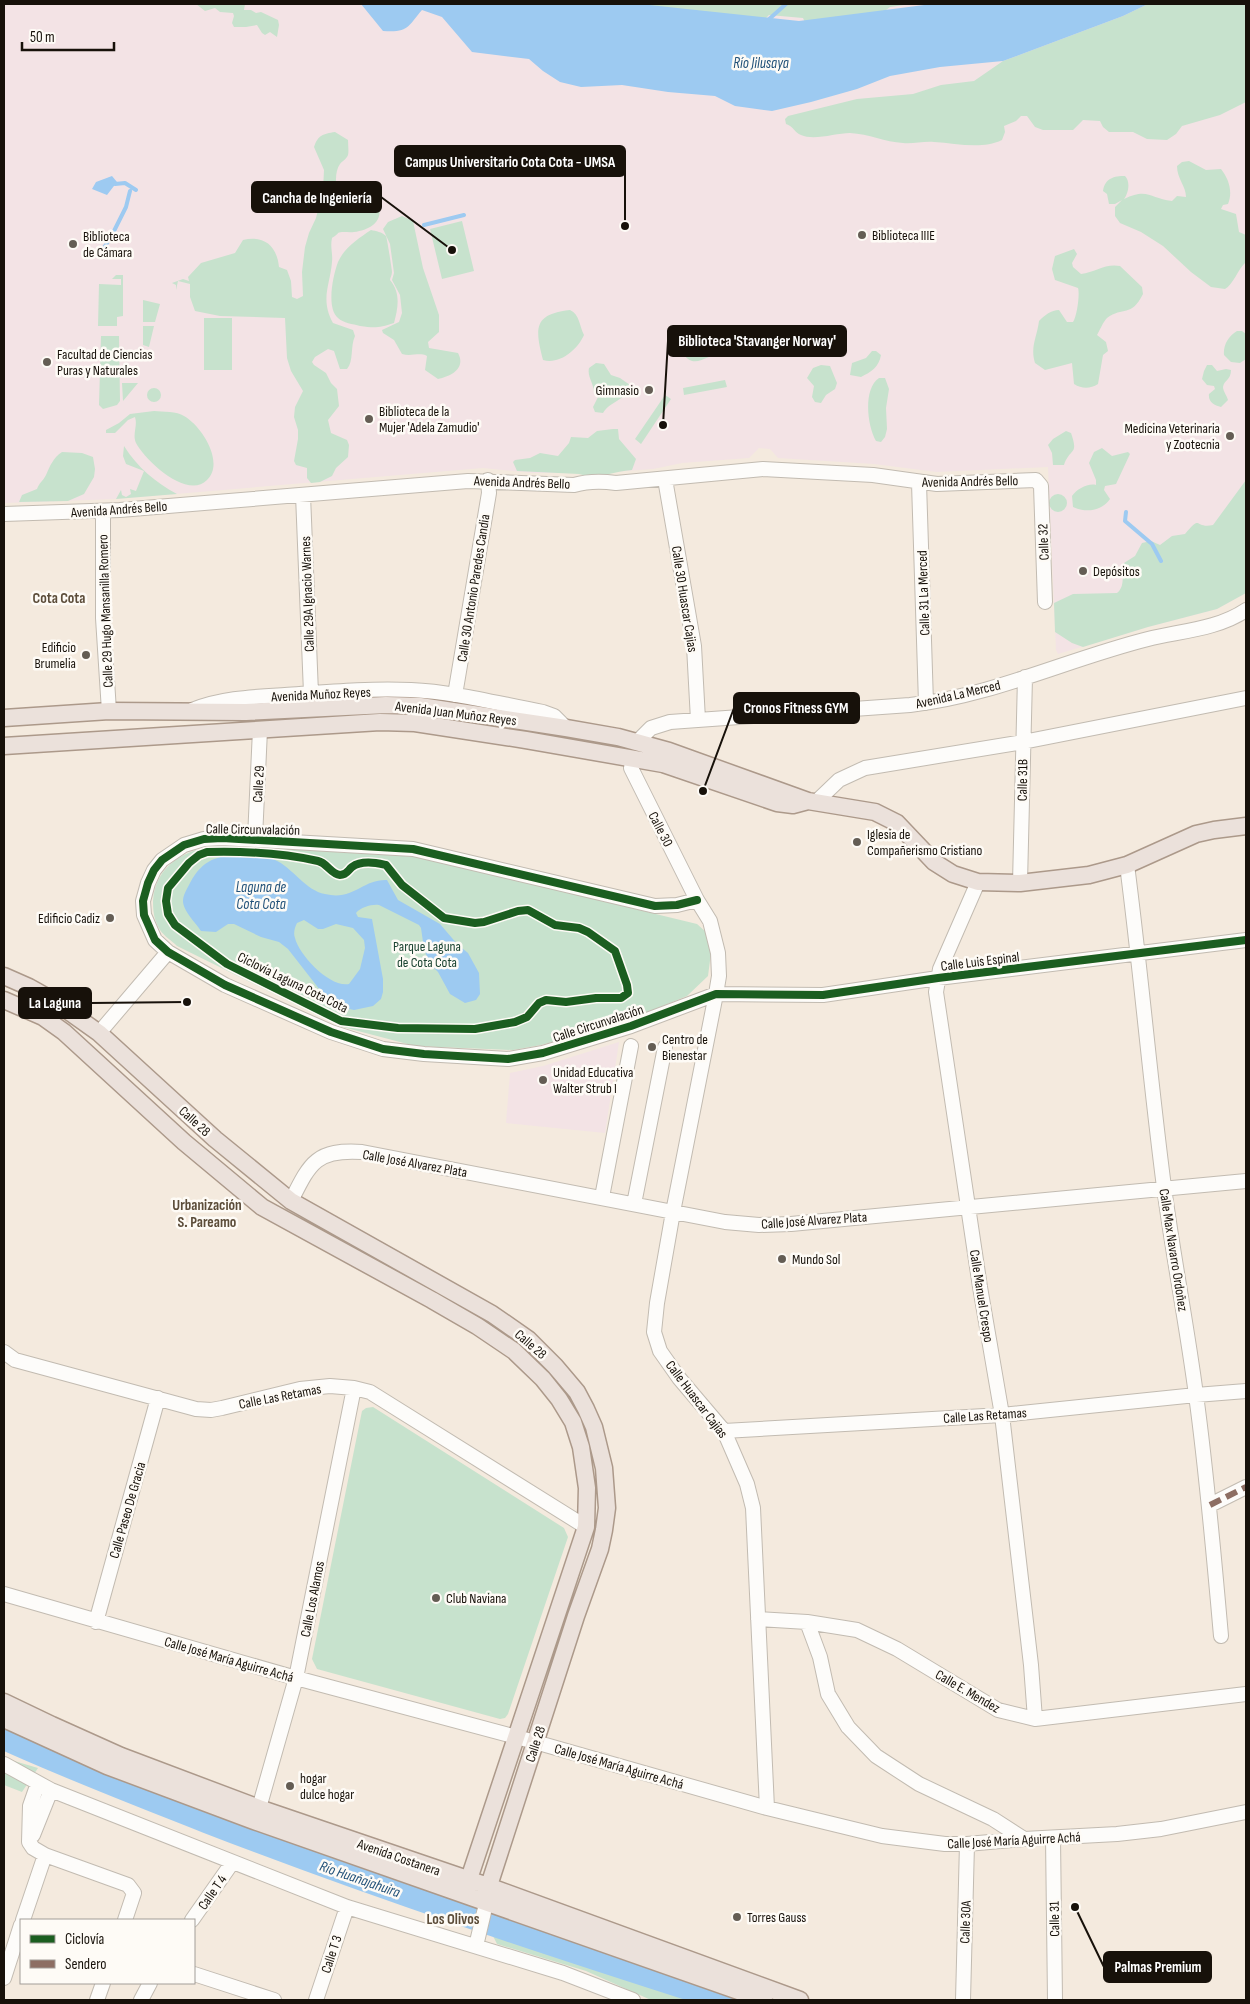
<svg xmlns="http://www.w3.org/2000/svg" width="1250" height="2004" viewBox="0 0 1250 2004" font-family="'Sofia Sans Condensed',sans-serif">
	<rect width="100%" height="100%" fill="#f4eade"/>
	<!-- education -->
	<path fill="#f3e3e5" d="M4,4h1242v589l-29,16 -69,18 -90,27 -2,-4 -8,-183 -111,5 -63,-8 -96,-6 -8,-9 -11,-1 -10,10 -67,5 -29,6 -54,4h-67l-49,-5 -367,31 -112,4z
		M619,1042l-14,91 -99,-10 4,-50 33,-7z"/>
	<!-- green -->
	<path fill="#c7e2cd" d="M196,4h49l-1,6h7l5,3 5,-1 17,8 1,5 -2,12 -7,-5 -5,3 -3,-2 -5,-8 -11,2h-12l-2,-4 2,-7 -1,-3 -13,-1 -5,-4 -10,3z
		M644,4h267l-21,3 -17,13 -67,5 -3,-7 -34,-3 -5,5 -107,-8z
		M1148,4h98v98l-26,13 -38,11 -6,8 -9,6 -20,-1 -14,-7h-24l-6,-5 -3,-6 -17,-1 -10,10h-30l-8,-3 -8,-11h-6l-5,5 -12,5 1,6 -3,8c-21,10 -46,3 -68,2 -10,-1 -21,2 -31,1 -18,-1 -34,-9 -53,-10 -14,0 -36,8 -49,2 -6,-2 -8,-9 -15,-11l-1,-5 3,-3 69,-17 56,-5 28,-9 33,-4 29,-20 120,-45z
		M335,132l13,8c0,5 1,11 0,15 -2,5 -6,6 -8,9 -3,4 -4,10 -4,15 -1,16 0,25 18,29l11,-12 10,1c12,21 -1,32 -21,35 -5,1 -12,-1 -16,1 0,1 -6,5 -6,5 -2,9 1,16 0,24 -2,24 -12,37 1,61l20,7 2,6c-5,11 -1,25 -8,33h-7l-6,-18 -6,-2 -13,8 -3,5 2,3 12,8 5,10 6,6 2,17 -11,14 3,13 16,7 2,5 -1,12 -12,11 -4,8 -12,6 -9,1 -4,-5v-10l-11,-3 -2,-4 4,-22v-9l-4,-13 1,-10 8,-16 -12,-20 -4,-13 -2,-40 -65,-2 -25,-5 -5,-14v-13l-12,-3 -2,9v-5l-4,-2 11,-4 6,2 -1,-4 13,-14 34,-10 8,-13c21,-5 34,6 36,27l8,3 4,11 1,16 5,2 6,-3 -1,-24 3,-25 4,-14 7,-15 7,-28 1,-20 -10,-23c4,-12 9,-13 21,-15z
		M1189,161l17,9 15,-1c8,10 12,23 7,35l-5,1 -2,4 15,5 3,18 7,3v27c-8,7 -13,23 -21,27l-14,-2 -20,-15 -28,-26 -22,-14 -21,-9 -5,-7v-9l7,-7 -7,4h-6l-2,-10 -4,-3c2,-13 11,-15 22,-15 6,6 3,18 -1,23 24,-12 27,0 48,2l5,-5 9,1c0,-11 -9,-18 -9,-31l5,-4z
		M402,216l11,5 10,47 16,47v17l-11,10 1,6 29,5c8,15 -6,23 -20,26l-13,-9 2,-14c-8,-4 -16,1 -25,-2l-8,-14 -11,-7 -1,-3 17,-8 3,-9 -2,-18 -8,-15 2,-7 -4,-29 -7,-15 5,-7z
		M462,221l12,50 -32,8 -12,-50z
		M371,230c5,1 11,2 15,6 1,2 6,34 6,36 0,3 -2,6 -2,8 11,13 8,28 4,43 -15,5 -19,5 -34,3 -7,-2 -17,-3 -22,-8 -12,-10 -5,-43 0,-56 6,-14 21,-24 33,-32z
		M1074,249l3,5 -5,9 1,4 8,7c14,-2 25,-11 39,-8l22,21 1,7c-12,24 -20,12 -36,24 -4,4 -7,12 -10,17l9,7 2,9 -5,4 -5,29c-8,5 -16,5 -24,0l-2,-21 -27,7 -10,-7c-5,-16 2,-26 4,-42 6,-6 12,-11 20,-11l8,12h6c4,-6 7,-28 5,-34l-23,-8 -3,-11 3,-13z
		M116,275h7v41l-6,1v9h-19l1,-42 22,1v-6h-9z
		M143,300l17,4 -5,18h-12z
		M570,310c10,5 9,15 14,25 -6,14 -24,30 -41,25 -8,-31 -10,-46 27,-50z
		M204,318h28v52h-28z
		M143,326h11l-5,21 -6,-2z
		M1237,331h5l4,3v25l-6,4 -9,-1 -7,-7c-1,-9 4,-19 13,-24z
		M714,335l6,5 -2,9 -7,1 -2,7c-10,4 -17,8 -25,-2l3,-16 4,-1 12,4 5,-6z
		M101,336h18l1,65 -3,4 -14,4 -4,-4z
		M872,351h4l5,4c-2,12 -10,17 -20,22l-11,-2 2,-12 14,-5z
		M596,363l8,1 7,11 9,3 10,7c-5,17 -19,15 -27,28l-8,-1 -2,-5 5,-10 -4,-4c0,-10 -7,-16 -5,-25z
		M821,365l9,1 7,17 -2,6 -9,6 -5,8 -6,-1 -3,-5 2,-11 -7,-8 6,-10z
		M1207,365h5l5,6 9,-2 5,1c0,10 -7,10 -8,17 0,4 4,9 5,13l-7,7c-7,-2 -13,-5 -12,-13l6,-5 -1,-3 -7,-1 -5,-6 2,-8z
		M879,378h6l4,11 -3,19 1,21 -2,8 -4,5 -5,-1c-9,-16 -13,-52 3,-63z
		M725,380l2,7 -43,8 -1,-7z
		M122,383h16l-15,18z
		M147 395a7 7 0 1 1 14 0a7 7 0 1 1-14 0Z
		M665,395l6,4 -30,45 -6,-5z
		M154,411c9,1 23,0 30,5 18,10 41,47 23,64 -20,20 -62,-20 -71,-37 -4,-9 2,-17 -1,-26l-7,3 -13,13h-9v-3l13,-7 11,-9z
		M613,429h5l1,10 17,20 -4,11c-18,2 -30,6 -47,9l-2,-4 -4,-1 -62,-3 -4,-9 2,-2 15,-2 10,-5 18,3 11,-13 2,-6 17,1 9,-7z
		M1066,431l5,2c8,23 -1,14 -7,32h-11l-1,-12 -4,-8 5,-6z
		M124,446c14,22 31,36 53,48l-61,5 5,-9 1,5 4,2 5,-3 -1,-5 6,2 8,-20 -18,-7 -3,-8z
		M1102,448l10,8 16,-4 2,2 -14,30 -11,2 -1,4 6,9c-8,12 -24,14 -37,8l-1,-11c5,-7 16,-13 24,-11v-5l-7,-17 5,-11z
		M62,452l20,1 11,4 2,12 -1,8 -10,17 -16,7 -49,1 3,-7 15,-6c2,-6 6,-8 9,-14 4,-9 7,-17 16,-23z
		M1246,480v113l-29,16 -69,18 -65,20 -11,-4 -17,-11 -1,-29 19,-9 44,-1c9,-7 4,-19 7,-30l11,-7 7,-13 9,-2 9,4 12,-9 13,-2c17,-21 9,-5 28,-9z
		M1049 503a9 9 0 1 1 18 0a9 9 0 1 1-18 0Z
		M218,845l202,12 277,67 9,8 5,21 -3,23 -21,20 -66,27 -80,22 -28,5 -98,-4 -76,-20 -162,-80c-5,-5 -13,-10 -17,-16 -6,-10 -7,-18 -7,-29 2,-36 33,-52 65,-56z
		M373,1407l191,121 4,9 -60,177 -3,4 -5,1 -183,-50 -5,-10 50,-248 4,-3z
		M4,1758l34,10 -16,24 -18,-7z
		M489,1928l204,72h-42l-65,-29 -89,-27z"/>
	<!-- water -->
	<path fill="#9dcaf1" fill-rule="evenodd" d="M361,4h279l159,17 133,-17h216l-25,12 -120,45 -63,6 -50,9 -33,13 -46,13 -39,9 -37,-5 -20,-10 -47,-4 -46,-7 -41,2 -21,-5 -17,-11 -14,-12 -57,-7 -30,-35 -20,-7c-14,16 -13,23 -39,21z
		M112,176l5,6 -10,13 -15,-6 4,-7z
		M256,856c6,1 14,2 19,4 17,7 31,31 50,34 29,7 37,-15 62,-14l11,20 42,24 18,21 10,8 11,20 1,21 -4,6 -11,3 -15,-9 -12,-22 -8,-8 -6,-15 -3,-21 -2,-3 -40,-20c-7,-1 -18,2 -23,8l2,4 14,2 11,60v13l-2,7 -8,7 -19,4 -14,-3 -13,-8 -39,-50 -9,-7 -18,-5 -27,-13h-6l-12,8 -15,-1c-5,-8 -18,-20 -18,-30 0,-6 4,-12 7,-18 16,-30 36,-28 66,-27zM304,920l14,9h5l13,-5 17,4 11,12 1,8 -5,21 -11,15c-19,4 -50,-29 -54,-46 -2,-5 0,-11 2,-15z"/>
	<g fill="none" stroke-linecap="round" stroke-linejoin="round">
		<!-- stream -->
		<path stroke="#9dcaf1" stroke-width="4" d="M767,21l19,-17
			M115,184l10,-1 11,7
			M424,225l40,-10
			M110,239l16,-32 4,-16
			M99,255l10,-15
			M1126,512l-1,9 27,23 9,17"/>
		<!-- river -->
		<path stroke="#9dcaf1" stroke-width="22" d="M4,1739c66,30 134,56 202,83 170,66 343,123 516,178"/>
		<defs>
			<path id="minor" d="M665,479l29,167 4,74
				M919,483l7,220
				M303,495l8,198
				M103,512v106l6,93
				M4,514l116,-4 348,-29 106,4c14,-4 27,-4 42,-2l147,-14 110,6 64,9 99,-4 5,6 4,116
				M455,695l34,-202 -1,-13
				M192,710c30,-12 61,-13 93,-15 42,-3 85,-7 126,-5 45,2 88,14 132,22l11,4 12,12
				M637,742l14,-14 19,-6 240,-17c82,-9 158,-46 238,-66 33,-8 70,-10 98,-29
				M633,758l-2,10 66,132 13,21 8,32 1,23 -3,18 -43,218 -16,91 -3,29 6,19 19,27 45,53 23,53 6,24 14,300
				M816,802l23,-22 26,-12 158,-26 223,-44
				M255,838l5,-108
				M1127,865c14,107 23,215 37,322 9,69 23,139 32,208 11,80 18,161 25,241
				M978,882l-38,87 -4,23 44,295 22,128 29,250 4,54
				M1020,883l5,-206
				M697,900l-20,5 -22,1 -242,-57 -191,-11 -18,1 -20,6 -22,15 -8,10 -6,13 -5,18 1,14 11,25 13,12 57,33 106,47 52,17 41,5 84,5 35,-6 88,-27 85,-32 107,1 115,-17 308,-38
				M99,1033l69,-81
				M602,1197l29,-151
				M291,1201c19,-38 25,-52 71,-49l363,70 34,3 32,-1 455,-43
				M634,1204l31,-157
				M4,1352l11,8 181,49 15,1 11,-2 78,-19 30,-3 24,2 16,4 216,135
				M724,1431l278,-16 194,-20 50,-4
				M1210,1505l36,-18
				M4,1594l292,84 239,64 232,66 115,28 63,8h22l57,-5 93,-5 44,-5 85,-17
				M758,1619l49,3 50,8 40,19 101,61 37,9 211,-25
				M96,1622l62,-224
				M807,1622l13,35 8,37 20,33 28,29 43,28 74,35 31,20
				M4,1764l47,26 296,117 216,66 70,27
				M38,1783l-8,23 -1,36 4,6 12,7 83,30 6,8 -9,27
				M259,1808l37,-130 58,-290
				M33,1835l18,-45
				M1053,1838l2,162
				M23,1920l22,-65
				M192,1920l40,-57
				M476,1946l9,-38 -1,-7
				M194,1974l80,26
				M4,1978l17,-53
				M97,2000l6,-17
				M141,2000l9,-17
				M316,2000l31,-93
				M963,2000l4,-156"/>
			<path id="major" d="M4,718l105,-7 137,1 140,-7 34,1 146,22 52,9 51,14 139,50 67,11 22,11 37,39 19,12 25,8 42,1 69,-8 38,-10 69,-31 18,-4 32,-4
				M4,746l376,-24 35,1 111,17 137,24 114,39 16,2 15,-4
				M4,976l25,11 25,14 45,32 116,106 76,62 201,113 36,25 27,27 22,26 9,17 8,18 10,41 3,40 -3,22 -4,19 -24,67 -92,285
				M4,1000l39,17 21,15 120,110 78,65 170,93 45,26 37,25 29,28 16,20 14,23 8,25 6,41 -1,39 -122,367
				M4,1702l48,23 69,31 138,52 229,78 312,114
				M4,1719l103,47 147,55 510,179"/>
		</defs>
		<!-- minor casing -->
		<use href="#minor" stroke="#c2bbb1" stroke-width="16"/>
		<!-- major casing -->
		<use href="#major" stroke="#ac998a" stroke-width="19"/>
		<!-- minor -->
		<use href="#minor" stroke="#fdfcfa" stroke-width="14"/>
		<!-- major -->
		<use href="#major" stroke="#ebe1db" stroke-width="16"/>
		<!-- quiet -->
		<path stroke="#8d6e63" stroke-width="6" stroke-dasharray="12 6" stroke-linecap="butt" d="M1210,1505l36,-18"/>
		<defs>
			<path id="cycleway" d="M207,852c37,-1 75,1 111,9 9,2 13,13 22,14 7,0 8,-5 12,-8 10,-7 24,-4 34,-2l16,20 42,33 31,5 9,-1 34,-11 10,-1 27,15 24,3 9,4 27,19 12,34 1,8 -7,5h-25l-30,4 -20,-2 -7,3 -12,14 -12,5 -40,7 -77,-1 -57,-7 -114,-57 -52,-39 -7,-11 -2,-13 2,-13 21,-25 10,-8z
				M697,900l-20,5 -22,1 -242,-57 -191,-11 -18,1 -20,6 -22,15 -8,10 -6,13 -5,18 1,14 11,25 13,12 57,33 106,47 52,17 41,5 84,5 35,-6 88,-27 85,-32 107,1 115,-17 308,-38"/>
		</defs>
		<!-- cycleway casing -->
		<use href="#cycleway" stroke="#fefbf6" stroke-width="11"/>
		<!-- cycleway -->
		<use href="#cycleway" stroke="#1b5e20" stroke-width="8"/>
	</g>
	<!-- markers -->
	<g fill="#645d54" stroke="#fefbf6" stroke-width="2">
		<circle cx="862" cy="235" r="5"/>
		<circle cx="73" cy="244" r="5"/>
		<circle cx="47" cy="362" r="5"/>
		<circle cx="649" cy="390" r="5"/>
		<circle cx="369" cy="419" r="5"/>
		<circle cx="1230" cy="436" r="5"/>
		<circle cx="1083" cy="571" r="5"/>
		<circle cx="86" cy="655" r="5"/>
		<circle cx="857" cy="842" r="5"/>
		<circle cx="110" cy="918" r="5"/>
		<circle cx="652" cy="1047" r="5"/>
		<circle cx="543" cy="1080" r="5"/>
		<circle cx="782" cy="1259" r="5"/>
		<circle cx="436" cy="1598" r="5"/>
		<circle cx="290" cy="1786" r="5"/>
		<circle cx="737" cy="1917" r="5"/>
	</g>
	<g text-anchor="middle" stroke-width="5" stroke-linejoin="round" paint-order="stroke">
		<!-- poi labels -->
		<g font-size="14" fill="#17110a" stroke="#fefbf6" text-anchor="start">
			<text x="872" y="240">Biblioteca IIIE</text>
			<text x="83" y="241">Biblioteca<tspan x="83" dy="16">de Cámara</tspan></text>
			<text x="57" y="359">Facultad de Ciencias<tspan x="57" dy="16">Puras y Naturales</tspan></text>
			<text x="639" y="395" text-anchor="end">Gimnasio</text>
			<text x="379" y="416">Biblioteca de la<tspan x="379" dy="16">Mujer 'Adela Zamudio'</tspan></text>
			<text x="1220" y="433" text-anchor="end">Medicina Veterinaria<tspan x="1220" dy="16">y Zootecnia</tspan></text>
			<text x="1093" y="576">Depósitos</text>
			<text x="76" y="652" text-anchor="end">Edificio<tspan x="76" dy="16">Brumelia</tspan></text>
			<text x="867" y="839">Iglesia de<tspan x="867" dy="16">Compañerismo Cristiano</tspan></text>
			<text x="100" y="923" text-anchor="end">Edificio Cadiz</text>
			<text x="662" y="1044">Centro de<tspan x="662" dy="16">Bienestar</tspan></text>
			<text x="553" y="1077">Unidad Educativa<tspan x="553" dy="16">Walter Strub I</tspan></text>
			<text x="792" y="1264">Mundo Sol</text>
			<text x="446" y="1603">Club Naviana</text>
			<text x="300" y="1783">hogar<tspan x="300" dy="16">dulce hogar</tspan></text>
			<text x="747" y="1922">Torres Gauss</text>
		</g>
		<!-- street labels -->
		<g font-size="14" fill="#17110a" stroke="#fefbf6">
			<text transform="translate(970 481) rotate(-1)" y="5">Avenida Andrés Bello</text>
			<text transform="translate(522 482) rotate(2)" y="5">Avenida Andrés Bello</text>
			<text transform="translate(119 509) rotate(-4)" y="5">Avenida Andrés Bello</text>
			<text transform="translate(1043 542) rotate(-92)" y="5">Calle 32</text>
			<text transform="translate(473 588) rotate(-81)" y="5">Calle 30 Antonio Paredes Candia</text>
			<text transform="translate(923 593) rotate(-92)" y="5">Calle 31 La Merced</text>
			<text transform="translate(307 594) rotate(-92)" y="5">Calle 29A Ignacio Warnes</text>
			<text transform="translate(685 599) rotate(81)" y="5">Calle 30 Huascar Cajias</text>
			<text transform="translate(105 611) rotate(-92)" y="5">Calle 29 Hugo Mansanilla Romero</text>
			<text transform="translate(321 694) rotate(-3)" y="5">Avenida Muñoz Reyes</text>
			<text transform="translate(958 694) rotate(-13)" y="5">Avenida La Merced</text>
			<text transform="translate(456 713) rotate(7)" y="5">Avenida Juan Muñoz Reyes</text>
			<text transform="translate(1022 780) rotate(-89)" y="5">Calle 31B</text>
			<text transform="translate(258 784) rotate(-87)" y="5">Calle 29</text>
			<text transform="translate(253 829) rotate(1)" y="5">Calle Circunvalación</text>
			<text transform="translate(661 829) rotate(63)" y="5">Calle 30</text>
			<text transform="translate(980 961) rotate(-7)" y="5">Calle Luis Espinal</text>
			<text transform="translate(293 982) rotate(26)" y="5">Ciclovía Laguna Cota Cota</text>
			<text transform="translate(598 1023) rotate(-18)" y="5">Calle Circunvalación</text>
			<text transform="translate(195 1121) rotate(42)" y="5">Calle 28</text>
			<text transform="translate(415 1163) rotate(10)" y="5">Calle José Alvarez Plata</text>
			<text transform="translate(814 1220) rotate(-4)" y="5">Calle José Alvarez Plata</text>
			<text transform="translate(1174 1250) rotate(81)" y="5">Calle Max Navarro Ordoñez</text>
			<text transform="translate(982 1296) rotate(81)" y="5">Calle Manuel Crespo</text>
			<text transform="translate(531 1344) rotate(41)" y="5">Calle 28</text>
			<text transform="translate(280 1396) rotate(-11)" y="5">Calle Las Retamas</text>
			<text transform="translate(697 1399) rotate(53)" y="5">Calle Huascar Cajias</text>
			<text transform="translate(985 1415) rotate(-4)" y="5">Calle Las Retamas</text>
			<text transform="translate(127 1510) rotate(-74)" y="5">Calle Paseo De Gracia</text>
			<text transform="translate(312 1599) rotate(-79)" y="5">Calle Los Alamos</text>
			<text transform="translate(229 1659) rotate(16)" y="5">Calle José María Aguirre Achá</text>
			<text transform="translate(968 1691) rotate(30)" y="5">Calle E. Mendez</text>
			<text transform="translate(535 1744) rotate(-72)" y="5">Calle 28</text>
			<text transform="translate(619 1766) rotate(16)" y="5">Calle José María Aguirre Achá</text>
			<text transform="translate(1014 1840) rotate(-3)" y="5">Calle José María Aguirre Achá</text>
			<text transform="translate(399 1857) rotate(19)" y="5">Avenida Costanera</text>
			<text transform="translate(212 1892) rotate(-55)" y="5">Calle T 4</text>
			<text transform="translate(1054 1919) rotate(-91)" y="5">Calle 31</text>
			<text transform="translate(965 1922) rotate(-88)" y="5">Calle 30A</text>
			<text transform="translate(331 1954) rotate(-72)" y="5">Calle T 3</text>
		</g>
		<!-- park labels -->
		<g font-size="14" fill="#194230" stroke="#fefbf6">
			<text x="427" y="951">Parque Laguna<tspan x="427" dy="16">de Cota Cota</tspan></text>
		</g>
		<!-- water labels -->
		<g font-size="15" font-style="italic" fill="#205078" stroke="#fefbf6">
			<text x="761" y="68">Río Jilusaya</text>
			<text x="261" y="892">Laguna de<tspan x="261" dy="17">Cota Cota</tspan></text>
			<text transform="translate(360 1879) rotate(19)" y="5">Río Huañajahuira</text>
		</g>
		<!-- neighbourhood labels -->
		<g font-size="15" font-weight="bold" fill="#5c4d3a" stroke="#fefbf6">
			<text x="59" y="603">Cota Cota</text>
			<text x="207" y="1210">Urbanización<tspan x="207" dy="17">S. Pareamo</tspan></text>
			<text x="453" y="1924">Los Olivos</text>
		</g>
	</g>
	<!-- callouts -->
	<path fill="none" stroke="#17110a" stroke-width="2" d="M625 226L625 161M452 250L381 197M663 425L668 341M703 791L734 708M187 1002L91 1003M1075 1907L1104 1967"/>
	<g fill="#17110a" stroke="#fefbf6" stroke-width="2">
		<circle cx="625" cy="226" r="5"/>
		<circle cx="452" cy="250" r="5"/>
		<circle cx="663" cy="425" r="5"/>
		<circle cx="703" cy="791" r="5"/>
		<circle cx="187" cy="1002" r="5"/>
		<circle cx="1075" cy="1907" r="5"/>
	</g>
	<g fill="#17110a" stroke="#17110a" stroke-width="2">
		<rect x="395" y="146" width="230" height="30" rx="5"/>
		<rect x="252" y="182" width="129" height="30" rx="5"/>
		<rect x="668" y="326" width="178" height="30" rx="5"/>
		<rect x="734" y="693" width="125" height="30" rx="5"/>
		<rect x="19" y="988" width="72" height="30" rx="5"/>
		<rect x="1104" y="1952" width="107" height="30" rx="5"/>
	</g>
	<g font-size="15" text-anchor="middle" font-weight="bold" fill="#fff">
		<text x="510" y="167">Campus Universitario Cota Cota - UMSA</text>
		<text x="317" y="203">Cancha de Ingeniería</text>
		<text x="757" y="346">Biblioteca 'Stavanger Norway'</text>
		<text x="796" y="713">Cronos Fitness GYM</text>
		<text x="55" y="1008">La Laguna</text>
		<text x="1158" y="1972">Palmas Premium</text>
	</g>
	<!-- border -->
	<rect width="1250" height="2004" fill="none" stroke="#17110a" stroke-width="10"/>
	<!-- legend -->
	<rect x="20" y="1919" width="175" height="65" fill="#fefbf6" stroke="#a29d98"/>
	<rect x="30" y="1935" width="25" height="8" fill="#1b5e20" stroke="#a29d98"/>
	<text x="65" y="1944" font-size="15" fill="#17110a">Ciclovía</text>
	<rect x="30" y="1960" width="25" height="8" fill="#8d6e63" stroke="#a29d98"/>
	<text x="65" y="1969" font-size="15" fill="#17110a">Sendero</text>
	<!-- scale -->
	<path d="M22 42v8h92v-8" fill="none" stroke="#17110a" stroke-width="2.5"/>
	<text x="30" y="42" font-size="15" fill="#17110a" stroke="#fefbf6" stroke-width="4" paint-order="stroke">50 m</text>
</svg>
